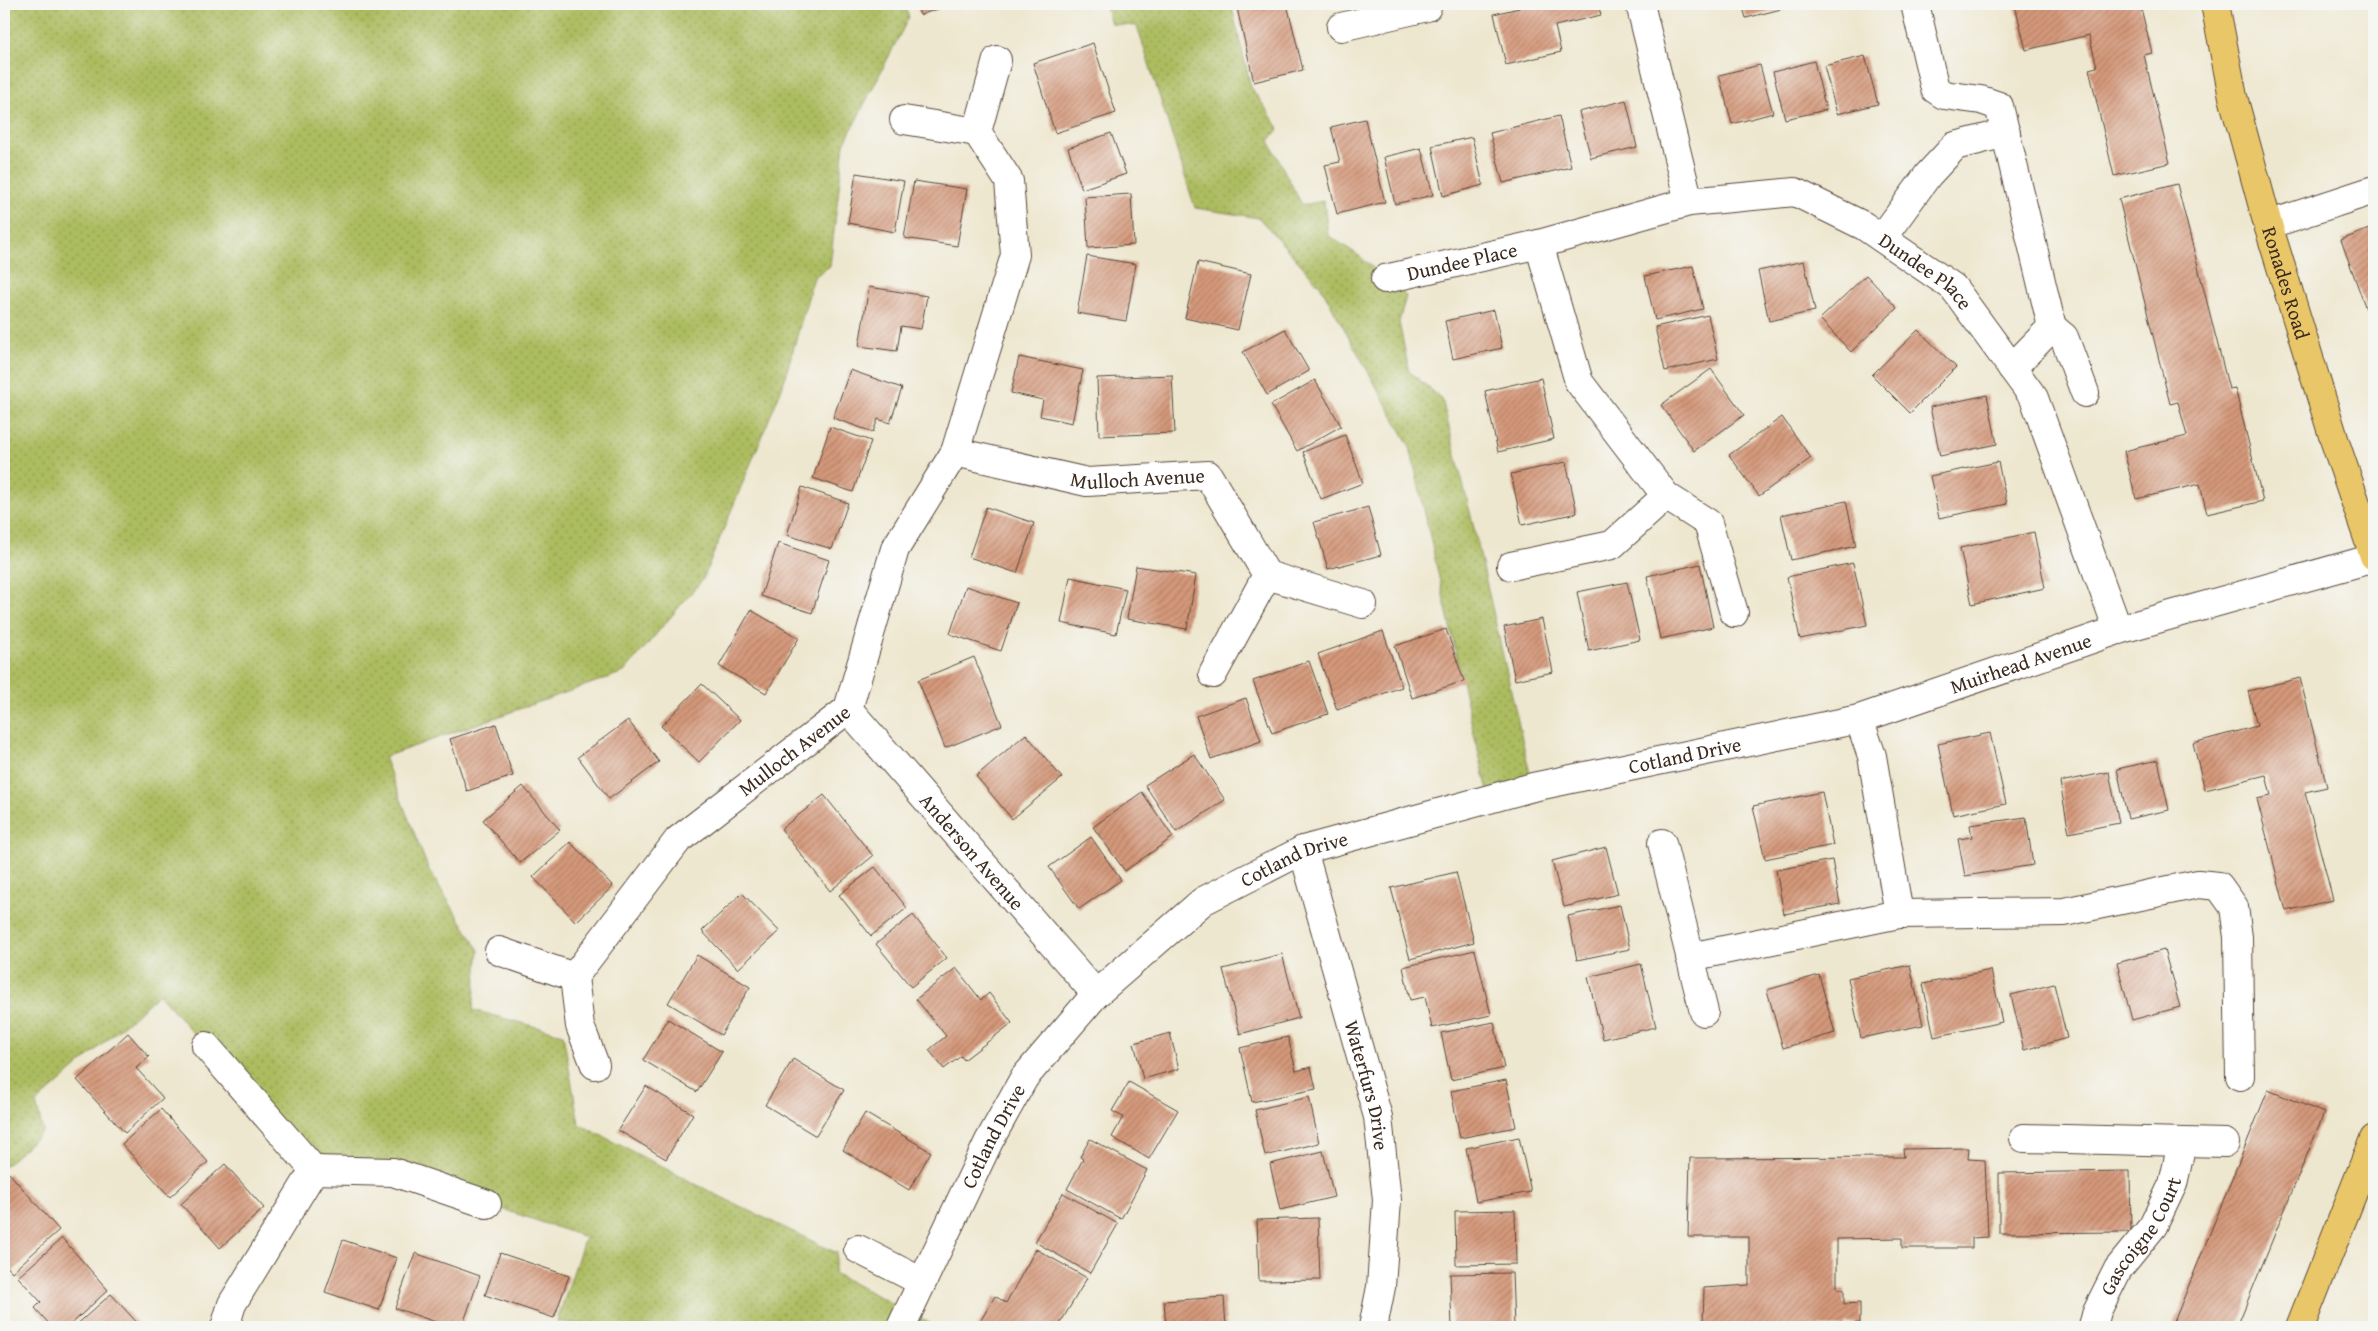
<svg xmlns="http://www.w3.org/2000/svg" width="2378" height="1331" viewBox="0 0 2378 1331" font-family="'Gentium Book Plus',serif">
	<defs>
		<pattern id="park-dots" width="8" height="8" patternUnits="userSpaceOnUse" patternTransform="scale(1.25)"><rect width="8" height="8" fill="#acbc5f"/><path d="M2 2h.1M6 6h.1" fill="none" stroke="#8d994e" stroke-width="1.8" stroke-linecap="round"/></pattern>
		<pattern id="building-hatch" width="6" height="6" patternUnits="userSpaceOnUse" patternTransform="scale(1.25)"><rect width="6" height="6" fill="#d5997b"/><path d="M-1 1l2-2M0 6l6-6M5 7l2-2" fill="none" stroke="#ae7d64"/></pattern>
	</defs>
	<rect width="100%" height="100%" fill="#f6f6f2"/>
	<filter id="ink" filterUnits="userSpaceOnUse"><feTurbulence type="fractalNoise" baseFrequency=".02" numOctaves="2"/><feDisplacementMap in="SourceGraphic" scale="10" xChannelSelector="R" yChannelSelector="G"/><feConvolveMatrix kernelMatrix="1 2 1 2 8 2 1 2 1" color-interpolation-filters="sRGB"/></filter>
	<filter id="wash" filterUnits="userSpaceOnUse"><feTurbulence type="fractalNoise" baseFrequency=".0096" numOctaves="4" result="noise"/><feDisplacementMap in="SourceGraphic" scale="20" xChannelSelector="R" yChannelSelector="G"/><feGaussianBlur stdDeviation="1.12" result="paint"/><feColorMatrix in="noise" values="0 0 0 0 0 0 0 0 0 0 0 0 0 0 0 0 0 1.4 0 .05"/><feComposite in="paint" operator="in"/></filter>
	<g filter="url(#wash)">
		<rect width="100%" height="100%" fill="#eee7cf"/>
		<!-- park -->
		<path fill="url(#park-dots)" stroke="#74733e" d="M4,4h899l6,13 -65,127 -14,122 -16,11 -32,111 -79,191 -79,93 -240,85 45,113 50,80 -6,60 90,24 16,90 134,69 124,60 -3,20 103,54h-345l-35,-6 28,-84 -192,-65 -79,-2 -155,-176 -123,109 7,28 -39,36z
			M1105,4h105l1,4 20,-4 20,83 28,41 -10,13 33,64 22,-4 4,34 30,20 48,41 -7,26 10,49 33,28 32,129 59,259 -43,12 -17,-69 -63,-283 -89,-160 -62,-69 -64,-10 -58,-182 -26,-2z"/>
		<g id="blocks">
			<!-- building -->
			<path fill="url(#building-hatch)" d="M916,4h36l-32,11z
				M1236,4h51l16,66 -49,12z
				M1518,4h80l3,11 -46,11 6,26 -55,13 -12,-51 25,-6z
				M1742,4h47v3l-43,11z
				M2020,4h120l12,49 -8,2 26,108 -56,13 -25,-107 8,-2 -8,-32 -63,15 -11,-45z
				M1093,43l23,70 -61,20 -22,-70z
				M1865,56l13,48 -41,10 -13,-48z
				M1814,61l12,49 -41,9 -12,-47z
				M1760,65l13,48 -41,11 -13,-49z
				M1626,100l11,47 -46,11 -12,-46z
				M1559,116l12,51 -68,16 -13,-50z
				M1365,119l20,83 -48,12 -12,-49 15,-3 -9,-35z
				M1111,133l15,41 -44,15 -14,-41z
				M1472,137l11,48 -40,11 -11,-50z
				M1421,148l12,47 -38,9 -11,-47z
				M856,173l48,8 -9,51 -47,-9z
				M914,181l53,8 -10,57 -53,-8z
				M2177,184l52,205 6,-1 28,113 -56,13 -7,-30 -64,15 -12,-48 63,-15 -9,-34 -8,2 -51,-205z
				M1131,194l3,51 -46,3 -3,-51z
				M2374,227v104l-33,-91z
				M1087,256l49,8 -10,57 -49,-8z
				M1804,261l11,50 -46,10 -11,-50z
				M1198,262l53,12 -13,56 -53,-12z
				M1693,266l10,43 -48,11 -10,-44z
				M1866,275l31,33 -46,44 -31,-33z
				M869,287l58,9 -6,33 -20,-3 -4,25 -38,-5z
				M1494,310l8,38 -49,11 -8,-38z
				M1708,315l10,44 -53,12 -10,-44z
				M1285,329l24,42 -42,24 -24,-43z
				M1918,330l38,37 -46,46 -38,-38z
				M1019,357l64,13 -11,53 -32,-7 3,-16 -32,-7z
				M1711,369l33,46 -50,36 -33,-46z
				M850,370l52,18 -12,35 -12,-4 -5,13 -40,-14z
				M1172,375l3,58 -76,3 -2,-58z
				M1541,378l13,61 -56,13 -13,-61z
				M1315,380l26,46 -44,25 -26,-46z
				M1987,395l10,49 -57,12 -10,-49z
				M1782,417l29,41 -52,38 -30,-41z
				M830,427l41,14 -18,51 -40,-14z
				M1345,435l18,48 -42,16 -18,-47z
				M1566,462l11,51 -55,12 -11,-51z
				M1998,462l9,42 -68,14 -9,-42z
				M802,487l46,16 -16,46 -45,-14z
				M1846,501l10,45 -65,14 -10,-45z
				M986,507l48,16 -17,50 -48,-16z
				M1368,507l13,48 -53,14 -14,-47z
				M2034,532l11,56 -73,16 -12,-56z
				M778,543l51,17 -17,53 -51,-17z
				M1853,563l14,62 -67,14 -13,-62z
				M1700,564l13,63 -53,12 -13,-63z
				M1136,566l60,9 -9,54 -60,-10z
				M1070,577l56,12 -10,45 -55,-11z
				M1627,582l13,58 -51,11 -12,-59z
				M966,586l51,17 -16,48 -51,-17z
				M751,610l48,28 -33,55 -47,-27z
				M1542,619l11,53 -38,8 -11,-53z
				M1446,629l18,52 -52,17 -17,-52z
				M1383,631l19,56 -65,23 -19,-56z
				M974,657l28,68 -57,23 -27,-68z
				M1309,661l19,53 -56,19 -19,-52z
				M2300,678l27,109 -22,5 28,108 -47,11 -29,-112 14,-3 -5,-21 -61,15 -12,-47 64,-17 -9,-35z
				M702,684l38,36 -41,42 -38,-36z
				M1246,698l15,43 -50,18 -15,-43z
				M628,720l31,42 -50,37 -31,-42z
				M496,724l17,52 -46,15 -17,-52z
				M1990,733l16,71 -53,11 -15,-71z
				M1026,734l36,44 -50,41 -36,-43z
				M1194,754l31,46 -49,32 -31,-47z
				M2158,760l11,50 -41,9 -11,-50z
				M2109,772l10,51 -50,10 -9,-51z
				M523,786l37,44 -40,33 -37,-43z
				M1142,792l31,45 -48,34 -32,-44z
				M1822,792l11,53 -68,14 -12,-53z
				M824,795l49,61 -43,35 -49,-62z
				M2026,817l7,48 -68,11 -7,-37 14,-2 -2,-12z
				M1091,837l30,43 -42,29 -30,-42z
				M570,842l43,44 -37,36 -43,-45z
				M1606,847l12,47 -54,13 -12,-46z
				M1832,860l8,44 -56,10 -8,-44z
				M875,867l32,41 -36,28 -32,-41z
				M1456,872l18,70 -64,17 -19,-71z
				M742,893l37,38 -41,38 -36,-38z
				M1620,905l10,44 -53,11 -9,-44z
				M913,915l34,43 -36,29 -35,-43z
				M1475,950l16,65 -59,13 -7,-31 -15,3 -7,-33z
				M2164,950l16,57 -48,13 -15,-57z
				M1282,954l17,64 -59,16 -17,-65z
				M697,955l53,32 -29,48 -53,-32z
				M1641,964l15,63 -53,12 -15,-62z
				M1910,965l13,60 -62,13 -13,-60z
				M956,968l25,32 8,-7 23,30 -48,37 -3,-4 -17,13 -15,-19 17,-14 -30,-37z
				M1991,970l11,52 -68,15 -11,-53z
				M1819,975l16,58 -52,15 -16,-58z
				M2054,984l13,54 -43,12 -13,-55z
				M668,1019l54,33 -25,40 -54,-32z
				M1494,1022l10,46 -53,12 -10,-47z
				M128,1033l21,24 -13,11 27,30 -38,35 -48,-53z
				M1170,1033l9,36 -36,10 -9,-36z
				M1288,1037l8,34 15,-4 5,22 -64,13 -12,-54z
				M793,1059l51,31 -28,46 -51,-31z
				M1506,1080l10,47 -56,11 -9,-47z
				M1129,1082l49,28 -29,49 -37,-22 11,-20 -11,-6z
				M646,1086l47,28 -27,45 -48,-29z
				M2268,1090l56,23 -87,214h-65z
				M1309,1097l10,46 -54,13 -10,-46z
				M161,1109l47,53 -38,35 -48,-53z
				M865,1113l66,39 -22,38 -66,-40z
				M1519,1137l12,55 -55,10 -10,-54z
				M1090,1139l57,31 -26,49 -54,-30 16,-30 -3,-2z
				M1969,1148l-1,11 17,1 3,77 -16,1v10h-70v-10l-65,1v50h7v15l16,-1v20l-15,1v3h-142l1,-39 45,-3v-48h-61l2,-79 214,-1 -1,-8z
				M1323,1151l11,46 -54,13 -10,-46z
				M225,1164l39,44 -44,40 -39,-44z
				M2130,1171l1,61 -132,1v-60z
				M9,1173l50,57 -47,42 -8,-9v-85z
				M1063,1193l55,31 -28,49 -55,-31z
				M1515,1210l1,54 -60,1 -1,-54z
				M1318,1218l2,62 -61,1 -2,-61z
				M62,1238l46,52 -40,37h-16l-17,-19 6,-6 -23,-25z
				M343,1240l54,18 -18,52 -54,-18z
				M1036,1249l51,29 -29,49h-81l18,-31 11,7z
				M415,1253l65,23 -18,51h-12l-55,-19z
				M500,1253l69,23 -15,42 -69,-23z
				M1512,1273l2,54h-62l-2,-53z
				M111,1294l30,33h-67z
				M1224,1297l2,30h-60l-2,-26z"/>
		</g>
	</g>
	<g filter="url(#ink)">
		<use href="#blocks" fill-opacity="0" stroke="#564639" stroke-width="1"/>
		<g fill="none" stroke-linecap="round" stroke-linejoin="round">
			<defs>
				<g id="minor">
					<path d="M1640,4l49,198"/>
					<path d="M1915,4l20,85 9,6 37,5 18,6 53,221 -40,41"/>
					<path d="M1341,27l86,-20 -1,-3"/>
					<path d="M904,120l73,12"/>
					<path d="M2268,225l106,-35"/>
					<path d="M1882,238l46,-63 27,-29 51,-13"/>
					<path d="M1539,244l40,138 87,114 42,27 26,90"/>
					<path id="s1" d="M1385,279l154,-35 150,-42 106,-10 69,34 89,61 81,111 84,232"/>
					<path d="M2052,327l12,10 21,56"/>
					<path id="s2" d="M955,452l132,30 121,-7 59,100 -54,99"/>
					<path d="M1511,566l101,-21 54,-49"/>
					<path d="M1267,575l96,29"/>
					<path id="s3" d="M848,709l248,285"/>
					<path d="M1859,719l13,37 27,158 165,-2 134,-28 21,2 15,21 4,30 2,139"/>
					<path d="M1662,843l42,169"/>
					<path id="s4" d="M1303,850l75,267 9,83 -6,87 -8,40"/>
					<path d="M499,951l75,26"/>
					<path d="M1690,957l209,-43"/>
					<path d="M206,1046l108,124 -82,134 -7,23"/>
					<path id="s5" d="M595,1065l-15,-39 -6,-49 104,-137 170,-131 47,-160 60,-97 60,-197 -6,-74 -32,-49 20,-72"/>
					<path d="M2024,1138l201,5"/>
					<path d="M314,1170l79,2 94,32"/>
					<path d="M858,1249l64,33"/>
					<path id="s6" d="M901,1327l88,-186 35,-63 72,-84 107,-93 100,-51 230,-63 326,-68 259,-89 256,-72"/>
					<path id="s7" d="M2093,1327l4,-16 21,-42 35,-43 20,-42 9,-41"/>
				</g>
				<g id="major">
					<path id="s8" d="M2215,4l18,93 35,128 67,217 39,114"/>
					<path d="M2300,1327l74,-188"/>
				</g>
			</defs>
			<!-- minor casing -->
			<use href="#minor" stroke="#564639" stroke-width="30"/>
			<!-- major casing -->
			<use href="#major" stroke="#564639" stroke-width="30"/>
			<!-- minor -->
			<use href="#minor" stroke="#fff" stroke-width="28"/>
			<!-- major -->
			<use href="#major" stroke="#e9c769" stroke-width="28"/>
		</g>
	</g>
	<g text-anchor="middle" stroke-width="5" stroke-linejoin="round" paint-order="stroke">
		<!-- street labels -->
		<g font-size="20" fill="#3b2a1e" stroke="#f6f6f2">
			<text dy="7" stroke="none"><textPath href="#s1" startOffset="79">Dundee Place</textPath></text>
			<text dy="7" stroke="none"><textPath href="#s1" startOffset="574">Dundee Place</textPath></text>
			<text dy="7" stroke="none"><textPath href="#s8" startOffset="288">Ronades Road</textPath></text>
			<text dy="7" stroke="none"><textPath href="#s2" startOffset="186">Mulloch Avenue</textPath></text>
			<text dy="7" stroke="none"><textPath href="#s6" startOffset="1385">Muirhead Avenue</textPath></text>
			<text dy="7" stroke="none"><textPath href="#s5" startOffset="410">Mulloch Avenue</textPath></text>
			<text dy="7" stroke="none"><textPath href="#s6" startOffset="1036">Cotland Drive</textPath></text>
			<text dy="7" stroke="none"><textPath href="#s3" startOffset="189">Anderson Avenue</textPath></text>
			<text dy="7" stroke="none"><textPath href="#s6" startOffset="631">Cotland Drive</textPath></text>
			<text dy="7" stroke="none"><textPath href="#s4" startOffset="244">Waterfurs Drive</textPath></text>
			<text dy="7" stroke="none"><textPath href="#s6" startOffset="212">Cotland Drive</textPath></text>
			<text dy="7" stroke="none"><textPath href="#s7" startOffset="104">Gascoigne Court</textPath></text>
		</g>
	</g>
	<!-- margin -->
	<rect width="2378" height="1331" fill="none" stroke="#f6f6f2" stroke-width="20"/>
</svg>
